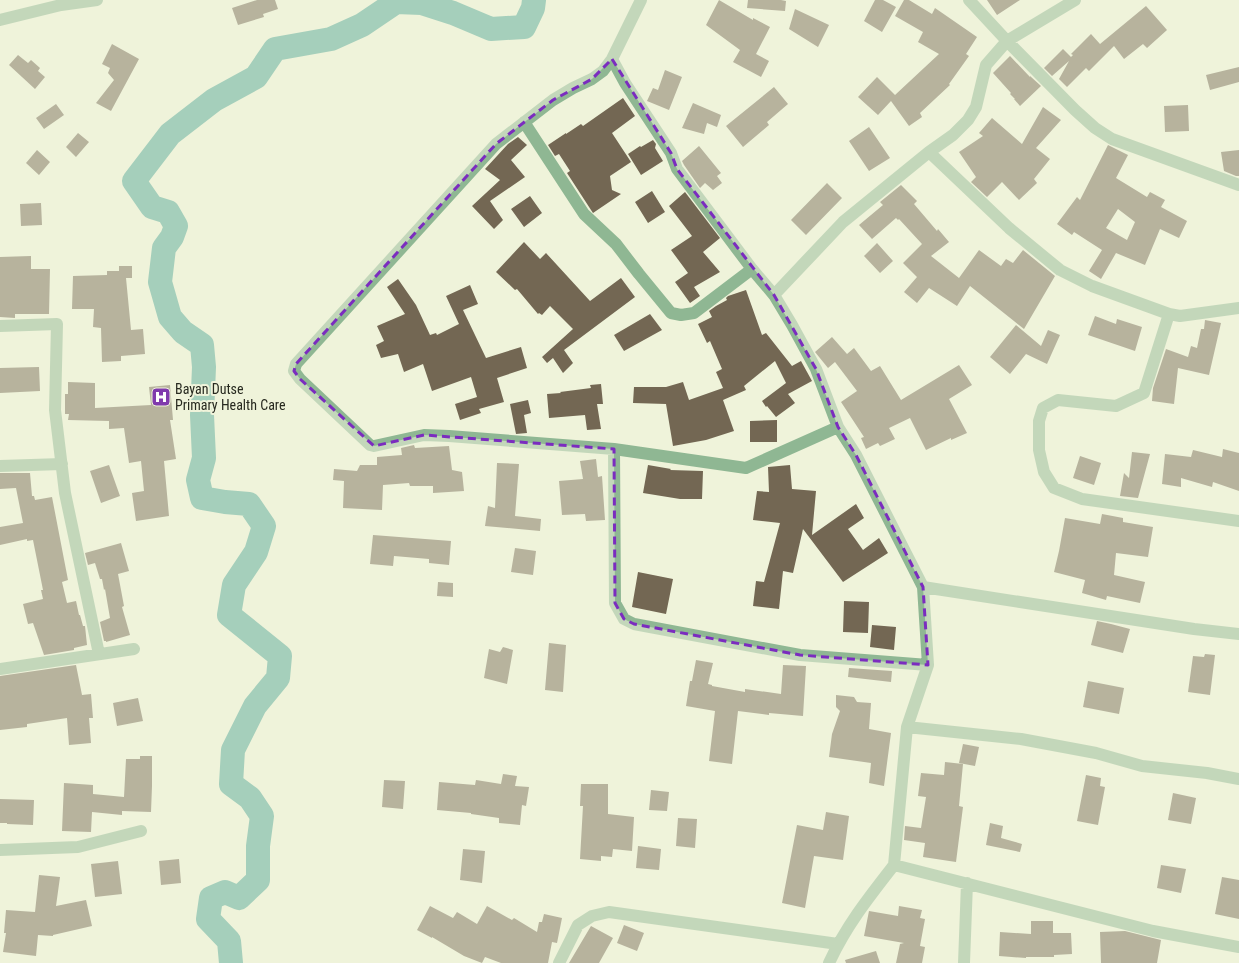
<svg xmlns="http://www.w3.org/2000/svg" width="1239" height="963" viewBox="0 0 1239 963" font-family="'Roboto Condensed',sans-serif">
	<rect width="100%" height="100%" fill="#eff3da"/>
	<g fill="none" stroke-linecap="round" stroke-linejoin="round">
		<!-- river -->
		<path stroke="#4ca494" stroke-width="24" d="M231,963l-2,-22 -21,-22 3,-21 14,-6 14,6 19,-18v-34l4,-30 -12,-18 -19,-14 2,-34 22,-44 23,-28 2,-22 -51,-41 5,-30 22,-33 8,-26 -15,-22 -24,-2 -23,-4 -4,-18 6,-22 -2,-43 2,-48 -2,-22 -19,-13 -13,-15 -10,-35 4,-34 8,-11 4,-11 -8,-14 -16,-5 -18,-26 36,-47 44,-34 42,-23 19,-28 56,-10 31,-14 34,-23 26,1 31,10 38,16 33,-2 9,-19 1,-8"/>
	</g>
	<!-- building -->
	<path fill="#736753" fill-rule="evenodd" d="M257,0h18l3,9 -15,5 1,3 -26,8 -6,-17z
		M719,0l34,20v-2l17,9 -14,27 13,7 -8,16 -28,-15 7,-12 -34,-25z
		M748,0h33l5,1 -1,10 -38,-3z
		M875,0h8l13,7 -14,25 -18,-11z
		M904,0h5l23,14 3,-6 42,29 -11,17 3,2 -20,28 1,1 -30,28 2,4 -13,9 -18,-25 -13,14 -20,-18 19,-20 18,18 44,-41 -21,-12 5,-10 -28,-16z
		M987,0h33l-23,15z
		M1146,6l21,24 -20,18 -4,-4 -19,15 -10,-13 -25,25 -3,-3 -19,19 -8,-8 10,-18 -17,15 -8,-8 19,-19 8,8 2,-2 -2,-1 20,-20 9,10z
		M795,9l34,16 -11,22 -29,-18z
		M112,44l27,15 -28,52 -15,-8 18,-23 -6,-7 2,-5 -8,-4z
		M18,55l10,8 3,-3 9,8 -2,3 7,6 -10,12 -26,-24z
		M1010,56l20,21v-1l11,10 -21,20 -6,-7h1l-5,-5 1,-1 -18,-20z
		M1239,67v15l-29,8 -4,-15z
		M665,70l17,7 -13,33 -22,-9 6,-13 5,2z
		M774,87l14,17 -21,18 2,3 -26,22 -17,-21z
		M623,98l12,18 -23,17 19,29 -21,14 2,14 9,4 -28,19 -2,-3 -24,-37 3,-2 -11,-17 -4,2 -7,-11 18,-12v1l15,-10 2,2z
		M693,103l28,12 -4,12 -10,-4 -3,11 -22,-6z
		M56,104l8,11 -20,14 -8,-11z
		M1188,105l1,26 -24,1 -1,-26z
		M1043,107l18,13 -25,28 14,11 -16,20 3,4 -18,17 -17,-18 -15,15 -16,-15 5,-5 -17,-25 24,-16 -4,-3 13,-15 30,26z
		M869,127l21,31 -21,13 -20,-30z
		M78,133l11,9 -13,15 -10,-10z
		M518,137l9,8 -16,15 14,17 -35,24 13,19 -9,9 -22,-23 28,-26 -15,-11 23,-25z
		M653,140l3,4 -1,4 8,13 -22,14 -13,-21 12,-8 1,1z
		M1108,145l20,10 -12,23 31,19 3,-5 15,8 -4,7 26,14 -8,17 -19,-9 -15,36 -29,-12 -15,26 -12,-8 13,-21 -28,-18 -2,3 -15,-11 20,-27 3,3zM1118,209l17,13 -8,18 -21,-12z
		M699,146l22,27 -4,3 5,7 -9,7 -8,-7 -5,5 -16,-23 -2,-4z
		M37,150l13,12 -11,13 -13,-12z
		M1239,150v26h-3l-12,-5 -3,-19z
		M827,183l15,15 -36,37 -15,-15z
		M901,185l16,16 -3,3 23,27 1,-2 11,13 -18,14 28,22 20,-28 22,16 5,-7 7,4 10,-13 32,26 -31,53 -54,-43 -13,20 -28,-18 -12,15 -13,-11 13,-15 -14,-14 19,-19 -23,-25 -1,1 -2,-2 -24,21 -13,-14 24,-20 -3,-3z
		M652,191l13,21 -17,11 -13,-21z
		M685,192l35,46 -17,14 17,20 -26,15 6,9 -10,7 -15,-21 13,-9 -17,-23 21,-14 -23,-30z
		M530,196l12,17 -18,14 -13,-18z
		M41,203l1,22 -21,1 -1,-22z
		M524,242l16,17 6,-6 44,48 31,-23 14,19 -71,53 9,13 -10,10 -10,-15 -6,5 -5,-6 31,-28 -23,-23 -8,9 -3,-2 -1,1 -21,-25 -2,1 -19,-18z
		M877,243l16,18 -13,12 -16,-17z
		M31,256v13h19l-1,45h-34v4l-15,-1v-60z
		M119,266h13v12h-6l5,52 12,-1 2,25 -24,2v5l-19,1 -1,-34 -8,-1 1,-18h-22l1,-33 34,-1v-4h12z
		M398,279l18,26 14,30 6,-2 1,2 22,-11 -13,-28 24,-11 8,19 -15,6 23,48 35,-11 6,21 -30,10 7,24 -25,7 2,4 -21,7 -5,-16 22,-7 -6,-20 -39,14 -9,-27 -19,8 -6,-18 -17,4 -5,-13 8,-4 -7,-15 28,-12 -18,-27z
		M746,290l16,45 4,-2 26,33 9,-5 11,20 -24,13 7,9 -19,14 -9,-11 -1,1 -4,-6 24,-18 -11,-22 -31,25 2,4 -23,10 11,31 -28,9 -33,6 -7,-42 -33,-1 1,-16h32l17,-5 6,18 34,-12 -7,-16 6,-3 -12,-28 -3,2 -9,-19 14,-7 -3,-6 7,-5 11,-6 -1,-2 2,-2z
		M650,314l12,16 -38,21 -10,-16z
		M1095,316l21,8 1,-5 25,8 -7,24 -47,-16z
		M1205,320l16,3 -12,52 -31,-7 -4,36 -22,-3 1,-13 13,-39 22,8 3,-11 6,2 4,-19h3z
		M1016,325l25,21 7,-16 12,5 -13,29 -21,-10 -16,20 -20,-17z
		M832,337l15,17 7,-6 17,23 9,-5 21,34 58,-35 13,20 -23,14 18,34 -16,7v-2l-25,12 -16,-32 -21,10 6,11 -15,7 -2,-3 -12,6 -5,-11 3,-1 -23,-35 16,-11 -22,-29 -7,6 -13,-16z
		M39,367l1,24 -40,2v-25z
		M68,382l27,1v25l56,-3 -2,-18 21,-2 3,35h-3l6,39 -12,2 5,55 -33,5 -4,-28 12,-2 -3,-30 -12,2 -5,-35 -15,1v-8l-41,-1 1,-6h-4v-20h3z
		M601,384l2,20h-6l4,25 -14,1 -2,-15 -36,3 -2,-24 14,-1 -1,-1 31,-4 -1,-3z
		M528,400l3,13 -7,2 3,18 -11,1 -6,-30z
		M777,420v22h-27v-21z
		M414,445l1,3 34,-2 3,24 10,2 2,19 -31,2v-7h-23l-1,-3 -26,2 -1,25 -39,-2 1,-27 -11,-1 1,-11 23,2 3,-6h17v-8l25,-2 -1,-7z
		M1223,449l16,4v38l-26,-9 -1,5 -31,-9v9l-19,-3 3,-30 26,3 2,-7 29,7z
		M1132,452l18,2 -12,44 -18,-2 4,-23 5,5z
		M1080,456l21,7 -7,22 -21,-7z
		M596,459l2,18 4,-1 3,44 -19,1 -1,-7 -23,1 -3,-34 24,-2 -3,-18z
		M497,463l22,1 -4,52 26,3 -1,12 -55,-5 3,-20 7,2z
		M109,465l11,31 -19,7 -11,-32z
		M648,465l23,4 -1,1 33,1 -1,28h-22l-37,-6z
		M790,465l2,24 24,2 -4,44 44,-31 8,14 -16,11 15,21 16,-12 9,15 -45,29 -40,-53 -10,44 -10,-2 -4,38 -26,-3 3,-25 8,1 16,-59 -27,-3 4,-29 12,1 -1,-25z
		M0,473h30l2,23h2l1,4 17,-3 16,83 -6,2 5,21 9,-2 3,14h1l3,11h2l2,19 -13,3v2l-30,5 -11,-32 -5,1 -5,-20 20,-5 -2,-9h2l-10,-50 -6,1v-2l-27,6v-18l23,-4 -7,-35 -16,1z
		M1102,514l21,4v4l30,5 -5,30 -32,-4 -2,22 31,7 -5,21 -33,-7 -1,4 -24,-7 3,-13 -31,-8 5,-21 6,-33 35,6z
		M373,535l78,6 -2,24 -20,-2v-4l-35,-3 -1,10 -23,-2z
		M121,543l8,28 -11,3 6,32 -2,1 8,28 -24,7v-1h-2l-4,-19 10,-4 -5,-29 -1,1 -2,-11h-2l-5,-16 -7,2 -3,-12z
		M515,548l21,3 -3,24 -22,-3z
		M638,572l35,7 -7,35 -34,-7z
		M438,582l15,1v14l-16,-1z
		M844,601l25,1 -1,31 -25,-1z
		M1097,621l14,3 19,5 -7,24 -32,-8z
		M872,625l24,2 -2,23 -24,-3z
		M549,643l17,2 -3,47 -18,-2z
		M503,647l10,3 -6,34 -23,-6 5,-29 11,3z
		M1205,654l10,1 -5,40 -22,-3 5,-36 11,1z
		M696,660l17,3 -5,21 4,1v1l33,6v-3l36,5 2,-29 23,1 -3,50 -34,-3v2l-31,-4 -6,53 -23,-3 6,-50 -29,-5 4,-25h2z
		M76,665l6,30 9,-1 2,24h-4l2,25 -22,2 -2,-27 -40,6v3l-27,3v-54z
		M849,668l43,3 -1,11 -43,-5z
		M1088,681l36,7 -5,26 -36,-7z
		M836,695l18,2 3,5 14,1 -2,26 22,4 -7,53 -15,-3 2,-20 -42,-6 3,-23 8,-23 -4,-4z
		M138,698l5,23 -26,5 -4,-23z
		M963,744l16,3 -4,19 -16,-3z
		M140,756h12v30l-1,26 -29,-1v4l-30,-3 -1,20 -29,-1 2,-48 29,2v9l31,3 2,-38h14z
		M945,762l18,2 -4,42 4,1 -7,55 -33,-5 2,-14 -21,-3 1,-14 16,2 5,-31 -8,-1 3,-23 23,2z
		M503,774l14,2 -2,10 14,1 -3,19 -4,-1 -2,20 -21,-2v-5l-28,-4v-1l-34,-3 2,-28 36,3 1,-5 25,4z
		M1086,775l15,3 -1,8 5,1 -7,38 -21,-4z
		M384,780l21,1 -2,28 -21,-2z
		M581,784h27v30l26,3 -2,34 -19,-2 -1,8 -11,-1v5l-21,-2 3,-53h-3z
		M651,790l18,2 -2,19 -18,-1z
		M1173,793l23,5 -5,26 -23,-4z
		M0,799l34,1 -1,25 -26,-1v-1h-7z
		M826,812l23,4 -6,44 -29,-4 -9,52 -23,-5 15,-78 26,5z
		M678,818l19,1 -2,29 -19,-2z
		M990,823l13,3 -2,12 21,6 -2,8 -34,-7z
		M638,846l23,3 -2,21 -23,-2z
		M463,849l22,2 -3,32 -22,-3z
		M179,859l2,24 -20,2 -2,-24z
		M118,861l4,33 -27,3 -4,-33z
		M1161,865l25,4 -5,24 -24,-5z
		M39,875l21,2 -4,29 30,-6 6,26 -39,9v1l-15,-1 -2,21 -33,-4 3,-19h-2l2,-23 29,2z
		M1222,877l17,3v39l-24,-5z
		M430,906l23,12 4,-6 20,12 10,-18 25,14 2,-2 23,14 2,-10h3l2,-8 18,4 -5,25 -5,-1 -4,21h-47l-16,-6 -3,6 -18,-7 -32,-19v1l-15,-8z
		M899,906l23,4 -2,8 5,1 -5,27 5,1 -3,16h-26l4,-19 4,-1 -40,-7 5,-25 29,5z
		M1031,921h22v12h18l1,21 -18,1v2h-28v1l-27,-2 1,-24 31,2z
		M624,925l20,8 -7,18 -20,-8z
		M591,926l22,12 -14,25h-30z
		M1125,931l36,9 -4,23h-56l-1,-31z
		M876,951l4,12h-34l-1,-3z"/>
	<g fill="none" stroke-linecap="round" stroke-linejoin="round">
		<!-- minor -->
		<path stroke="#8fb793" stroke-width="12" d="M641,0l-29,59 -9,12 -11,8 -19,9 -20,12 -57,44 -200,220 -2,7 6,8 70,66 4,1 50,-11 25,1 165,13 132,19 92,-41
			M969,0l38,41 68,69 20,18 17,11 127,46
			M0,20l61,-15 36,-5
			M612,59l13,24 46,70 6,16 75,100 22,26 18,30 24,44 22,58 18,28 67,132 5,78 -21,62 -13,138 259,66 86,16
			M524,122l60,92 32,30 23,30 32,39 10,2 13,-2 58,-44
			M929,152l80,76 51,42 32,16 77,28 11,2 59,-8
			M774,295l69,-73 86,-70 24,-17 15,-15 8,-13 10,-42 21,-24 68,-41
			M1169,314l-25,79 -28,13 -58,-6 -15,8 -4,13v29l5,22 10,16 28,11 157,22
			M0,326l57,-2 -2,86 10,83 34,161
			M614,449l1,154 9,16 10,5 166,31 128,10
			M0,466l62,-2
			M923,587l271,42 45,5
			M0,669l134,-20
			M907,727l114,12 75,14 46,13 65,7 32,6
			M0,850l78,-3 63,-16
			M559,963l19,-38 14,-9 17,-4 229,32
			M829,963c17,-37 40,-66 65,-98
			M964,963l3,-80"/>
	</g>
	<!-- marked area -->
	<path d="M0 0H1239V963H0ZM612,59l59,94 6,16 97,126 42,74 22,58 18,28 67,132 5,78 -128,-10 -166,-31 -10,-5 -9,-16 -1,-154 -190,-14 -50,11 -74,-67 -6,-8 2,-7 200,-220 57,-44 39,-21z" fill="#eff3da" fill-opacity=".55" fill-rule="evenodd"/>
	<path fill="none" stroke="#7b2cbf" stroke-width="3" stroke-dasharray="8 5" stroke-linejoin="round" d="M612,59l59,94 6,16 97,126 42,74 22,58 18,28 67,132 5,78 -128,-10 -166,-31 -10,-5 -9,-16 -1,-154 -190,-14 -50,11 -74,-67 -6,-8 2,-7 200,-220 57,-44 39,-21z"/>
	<!-- icons -->
	<defs>
		<symbol id="hospital-square" viewBox="-11 -11 22 22"><rect x="-9" y="-9" width="18" height="18" rx="4" fill="#803aad" stroke="#eff3da"/><path d="M-5-5h3v3.5h4V-5h3V5h-3V1.5h-4V5h-3Z" fill="#fff"/></symbol>
	</defs>
	<g fill-rule="evenodd">
		<use href="#hospital-square" x="150" y="386" width="22" height="22"/>
	</g>
	<g text-anchor="middle" stroke-width="4" stroke-linejoin="round" paint-order="stroke">
		<!-- poi labels -->
		<g font-size="14" fill="#27291f" stroke="#eff3da" text-anchor="start">
			<text x="175" y="394">Bayan Dutse<tspan x="175" dy="16">Primary Health Care</tspan></text>
		</g>
	</g>
</svg>
